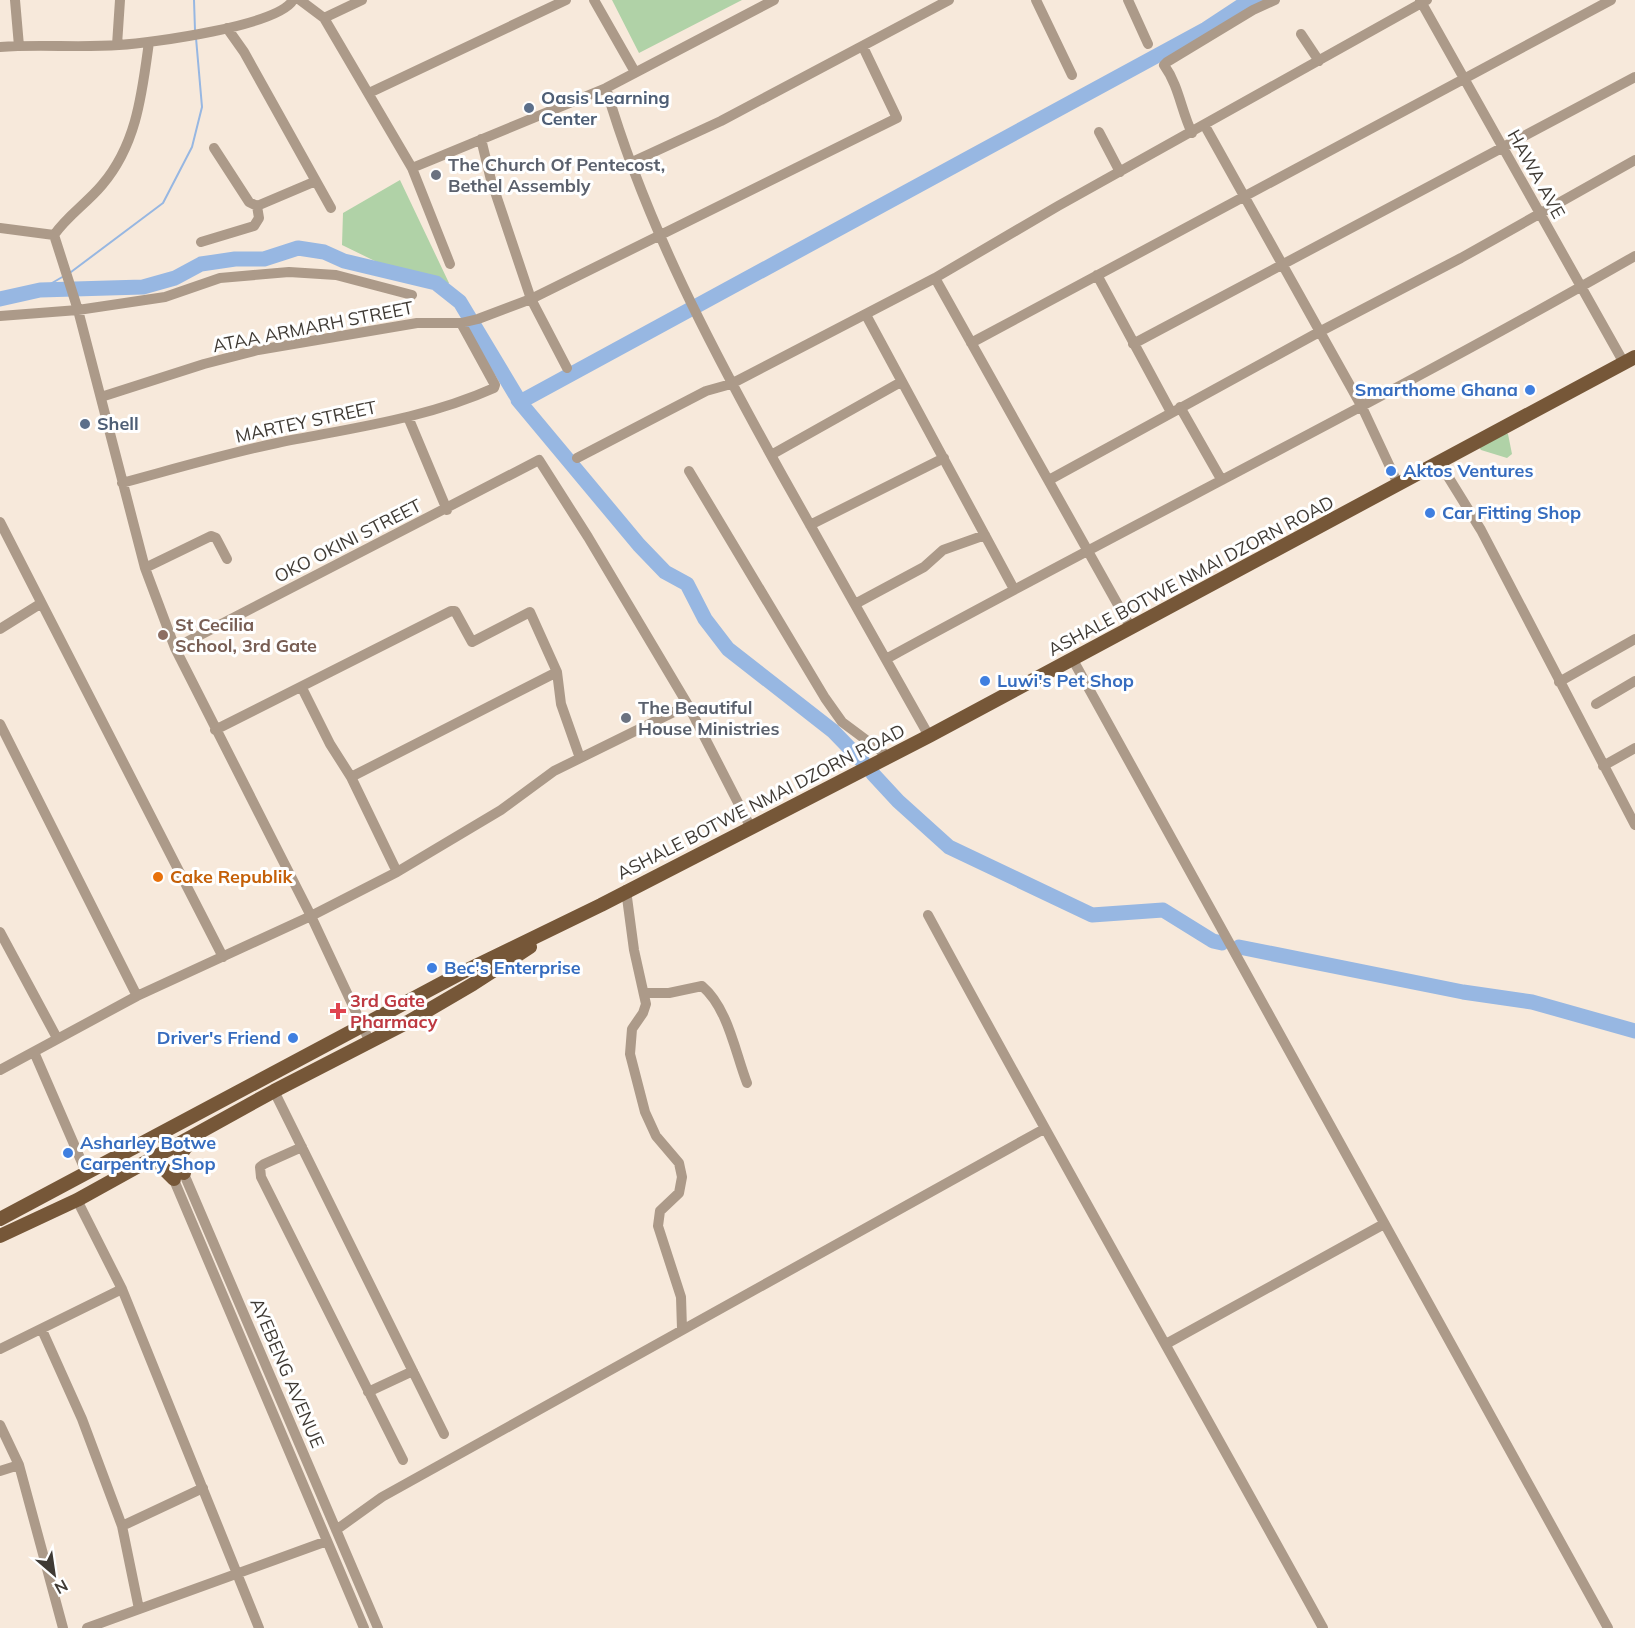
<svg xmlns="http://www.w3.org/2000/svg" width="1635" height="1628" viewBox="0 0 1635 1628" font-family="Mulish,sans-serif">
	<rect width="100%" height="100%" fill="#f7e9db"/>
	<!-- green -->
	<path fill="#b0d2a7" d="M612,0h130l-103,53z
		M400,180l49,103 -4,3 -22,-13 -42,-9 -39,-19 1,-32z
		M1504,432l4,2 4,20 -5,4 -26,-8 -3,-4z"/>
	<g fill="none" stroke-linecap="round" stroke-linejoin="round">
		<!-- stream -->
		<path stroke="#97b7e2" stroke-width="2" d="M194,0l1,30
			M71,272l92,-69 29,-56 10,-40 -6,-69
			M40,290l24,-14"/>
		<!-- river -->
		<path stroke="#97b7e2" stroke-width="15" d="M0,299l40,-9 103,-3 32,-9 26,-14 34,-5h29l34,-11 26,4 20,9 92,22 24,19 60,100 686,-373 35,-23 16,-6
			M518,400l121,145 26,27 22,12 18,35 23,30 105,82 30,31
			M873,774l25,27 51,46 143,68 71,-5 50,31 9,2
			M1239,947l224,45 69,10 103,29"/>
		<!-- minor -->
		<path stroke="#ac9a89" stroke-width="10" d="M15,0l4,46
			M300,0l24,18 88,150 38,96
			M594,0l41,72
			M1036,0l36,75
			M1128,0l20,44
			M1420,0l204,363
			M324,18l38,-18
			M227,28l17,24 87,156
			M1301,34l18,27
			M117,45l3,-45
			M0,47c40,-3 79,1 119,-2 32,-2 159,-19 174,-45
			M606,88c40,137 107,263 176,387 49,87 98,174 147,261
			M369,93l197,-93
			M1205,126l157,281 36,77
			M1099,132l21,40
			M1192,133c-11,-23 -13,-47 -28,-68l3,-3 86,-52 22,-10
			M481,139l10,41 40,119 36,69
			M214,148l35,54 8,4 59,-25
			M630,163l91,-42 228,-121
			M412,168l194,-80 168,-88
			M0,228l54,7
			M54,235l24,75 67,258 30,80 136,268 58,124
			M54,235c13,-19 33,-32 48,-50 35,-41 40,-92 47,-143
			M201,242l53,-16 5,-8 -2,-12
			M1097,275l74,137
			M935,278l196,350
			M866,315l148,274
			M0,316l78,-6 87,-13 55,-19 69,-6 47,3 76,20
			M971,343l640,-343
			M1133,344l502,-267
			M101,397l103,-33 54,-14 159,-27h44l17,-4 53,-20 366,-181 -34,-71
			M1180,407l41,72
			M408,417l39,93
			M771,455l130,-73
			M577,458l129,-67 25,-7 204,-106 123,-72 369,-206
			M1439,462l42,68 154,295
			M689,471l136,227 17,24 47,35
			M1049,480l272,-149 140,-73 174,-98
			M122,483c52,-14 103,-29 155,-40 74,-15 148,-24 217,-55l1,-3 -34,-62
			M0,522l223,435
			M810,525l134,-67
			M145,568l66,-32 5,2 11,21
			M855,604l69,-37 19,-17 42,-15
			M0,629l40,-25
			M175,648l364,-188 49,77 100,168 63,123
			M886,659c248,-136 503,-262 749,-403
			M1073,660l535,968
			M1559,682l76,-43
			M302,688l28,56 21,33 46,95
			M1596,704l39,-23
			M0,724l137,272
			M215,730l236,-119h4l17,31 58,-30 27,60 4,32 19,54
			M1603,766l32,-18
			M351,777l206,-105
			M626,890l8,60 12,54 -3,9 -11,16 -2,25 15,58 11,24 23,27 3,14 -3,16 -19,18 -2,15 23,71 1,32
			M928,915c129,239 264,475 395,713
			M0,932l57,106
			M645,993h24l33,-7c26,22 33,66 45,97
			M34,1052l52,120
			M0,1070l137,-74 174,-80 86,-44 104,-62 53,-39 134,-66
			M274,1091l170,343
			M302,1147l-38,17 -4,3 1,10 142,283
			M181,1167l197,461
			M171,1173l193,455
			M77,1200l45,89 137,339
			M42,1330l40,89 40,107 17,83
			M1166,1344l218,-120
			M0,1349l122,-60
			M368,1392l45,-21
			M0,1425l19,40 44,163
			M0,1471l19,-6
			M122,1526l81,-38
			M336,1530l46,-33 662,-368
			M87,1628l240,-87"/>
		<!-- major -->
		<path stroke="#765738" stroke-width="14" d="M142,1164l18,1 14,14
			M184,1173l-3,-19 10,-14
			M0,1219l461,-246 140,-68 328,-169 706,-379
			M0,1236l77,-36 197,-109 134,-69 65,-38 57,-37"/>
	</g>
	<!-- markers -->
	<g fill="#5c6f8a" stroke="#fff" stroke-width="2">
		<circle cx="529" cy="108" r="6"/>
		<circle cx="85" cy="424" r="6"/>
	</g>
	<g fill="#6b7280" stroke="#fff" stroke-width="2">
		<circle cx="436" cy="175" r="6"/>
		<circle cx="626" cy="718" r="6"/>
	</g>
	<g fill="#3f7fe0" stroke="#fff" stroke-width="2">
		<circle cx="1530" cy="390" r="6"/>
		<circle cx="1391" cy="471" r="6"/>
		<circle cx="1430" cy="513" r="6"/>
		<circle cx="985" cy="681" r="6"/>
		<circle cx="432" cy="968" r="6"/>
		<circle cx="293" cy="1038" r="6"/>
		<circle cx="68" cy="1153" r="6"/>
	</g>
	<circle fill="#8d6e63" stroke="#fff" stroke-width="2" cx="163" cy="635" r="6"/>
	<circle fill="#e8710a" stroke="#fff" stroke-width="2" cx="158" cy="877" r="6"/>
	<path fill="#e0444e" stroke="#fff" stroke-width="2" d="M335 1002h6v6h6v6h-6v6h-6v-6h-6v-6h6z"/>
	<g text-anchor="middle" stroke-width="6" stroke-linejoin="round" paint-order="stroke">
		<!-- service labels -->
		<g font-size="18" font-weight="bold" fill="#4e5e75" stroke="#fff" text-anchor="start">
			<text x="541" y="104">Oasis Learning<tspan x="541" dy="21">Center</tspan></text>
			<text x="97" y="430">Shell</text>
		</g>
		<!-- worship labels -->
		<g font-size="18" font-weight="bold" fill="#5b616d" stroke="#fff" text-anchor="start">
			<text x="448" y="171">The Church Of Pentecost,<tspan x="448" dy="21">Bethel Assembly</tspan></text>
			<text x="638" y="714">The Beautiful<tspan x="638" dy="21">House Ministries</tspan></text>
		</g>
		<!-- street labels -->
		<g font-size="18" fill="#3f3a34" stroke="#fff">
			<text transform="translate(1536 174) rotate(61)" y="6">HAWA AVE</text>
			<text transform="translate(313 327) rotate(-11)" y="6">ATAA ARMARH STREET</text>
			<text transform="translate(306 422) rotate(-12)" y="6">MARTEY STREET</text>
			<text transform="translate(348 541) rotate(-27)" y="6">OKO OKINI STREET</text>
			<text transform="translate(1191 576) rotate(-28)" y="6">ASHALE BOTWE NMAI DZORN ROAD</text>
			<text transform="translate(761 802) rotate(-27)" y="6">ASHALE BOTWE NMAI DZORN ROAD</text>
			<text transform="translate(287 1373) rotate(67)" y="6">AYEBENG AVENUE</text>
		</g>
		<!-- shop labels -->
		<g font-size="18" font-weight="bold" fill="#366cbe" stroke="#fff" text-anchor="start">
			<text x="1518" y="396" text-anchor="end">Smarthome Ghana</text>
			<text x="1403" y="477">Aktos Ventures</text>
			<text x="1442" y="519">Car Fitting Shop</text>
			<text x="997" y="687">Luwi's Pet Shop</text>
			<text x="444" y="974">Bec's Enterprise</text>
			<text x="281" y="1044" text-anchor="end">Driver's Friend</text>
			<text x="80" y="1149">Asharley Botwe<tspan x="80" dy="21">Carpentry Shop</tspan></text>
		</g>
		<!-- education labels -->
		<g font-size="18" font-weight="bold" fill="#785e54" stroke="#fff" text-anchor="start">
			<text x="175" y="631">St Cecilia<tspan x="175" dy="21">School, 3rd Gate</tspan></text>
		</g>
		<!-- food labels -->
		<g font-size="18" font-weight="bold" fill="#c56008" stroke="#fff" text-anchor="start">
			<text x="170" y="883">Cake Republik</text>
		</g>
		<!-- health labels -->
		<g font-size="18" font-weight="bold" fill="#be3a42" stroke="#fff" text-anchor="start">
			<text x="350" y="1007">3rd Gate<tspan x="350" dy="21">Pharmacy</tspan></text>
		</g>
	</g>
	<!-- north arrow -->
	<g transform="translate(54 1574) rotate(151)" stroke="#ffffff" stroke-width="4.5" paint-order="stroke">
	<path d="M0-4.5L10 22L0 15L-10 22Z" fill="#3f3a34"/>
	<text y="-9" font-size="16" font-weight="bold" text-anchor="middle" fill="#3f3a34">N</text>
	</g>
</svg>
